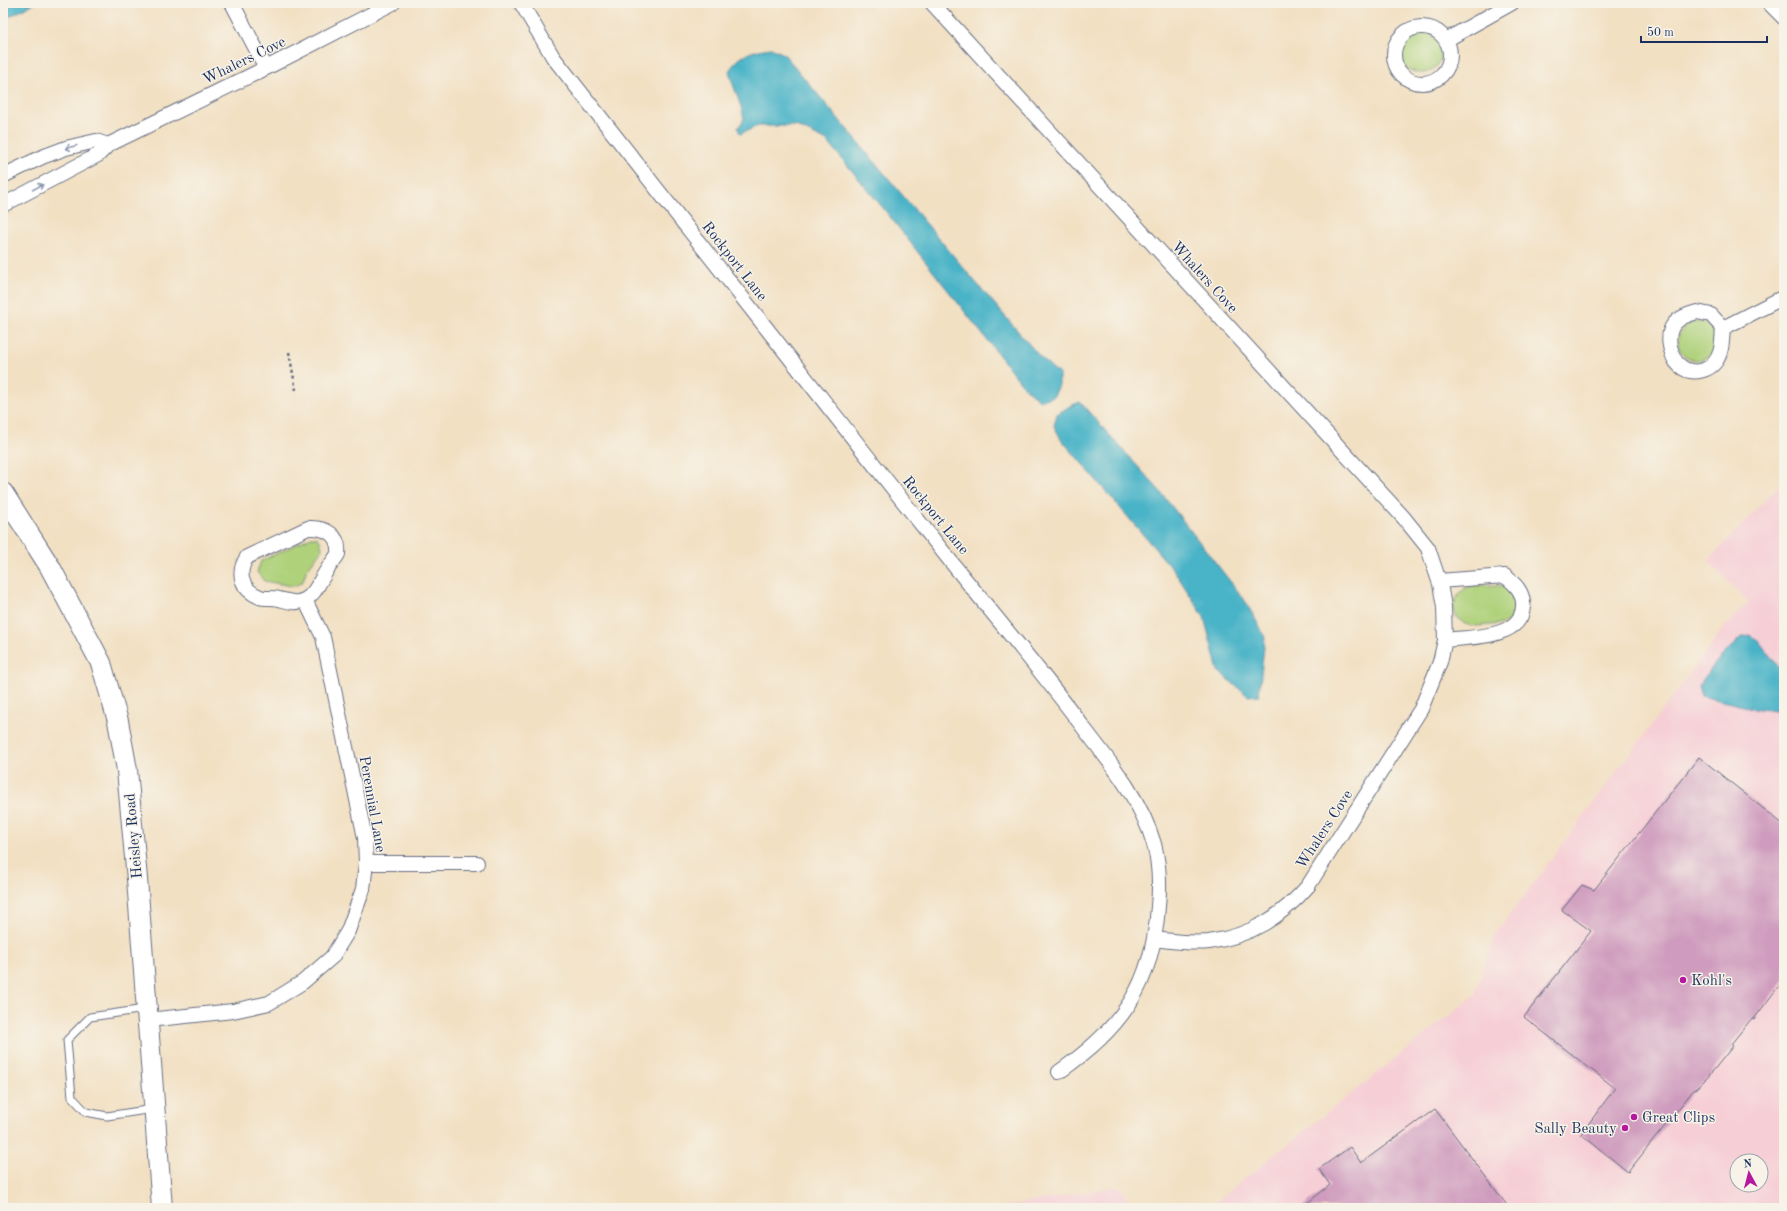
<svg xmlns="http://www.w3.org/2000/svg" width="1787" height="1211" viewBox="0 0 1787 1211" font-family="'Old Standard TT',serif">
	<rect width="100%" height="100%" fill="#f7f3e8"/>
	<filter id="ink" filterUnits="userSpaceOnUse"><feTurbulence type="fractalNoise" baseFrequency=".025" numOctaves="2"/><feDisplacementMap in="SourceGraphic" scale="8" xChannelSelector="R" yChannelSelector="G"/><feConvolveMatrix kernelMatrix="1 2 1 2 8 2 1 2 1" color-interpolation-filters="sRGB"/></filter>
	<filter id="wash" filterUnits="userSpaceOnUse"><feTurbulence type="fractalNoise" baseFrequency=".012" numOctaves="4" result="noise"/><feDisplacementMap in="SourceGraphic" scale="16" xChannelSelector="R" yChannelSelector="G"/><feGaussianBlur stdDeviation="0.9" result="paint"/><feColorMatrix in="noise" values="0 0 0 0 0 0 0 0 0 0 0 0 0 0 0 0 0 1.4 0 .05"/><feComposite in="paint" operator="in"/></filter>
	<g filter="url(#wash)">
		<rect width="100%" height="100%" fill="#f2e0c3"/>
		<!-- built -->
		<path fill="#f6cfd6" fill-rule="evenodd" d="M1784,480v728h-576l267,-213 19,-59 229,-307 25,-27 -40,-41zM1737,1161h24v24h-24z
			M1119,1186l14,22h-136z"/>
		<!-- green -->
		<path fill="#afd17a" stroke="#65806c" d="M1400 52a21 21 0 1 1 42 0a21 21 0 1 1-42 0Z
			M1678 341a19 19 0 1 1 38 0a19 19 0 1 1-38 0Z
			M311,537h6l3,4 2,8 -16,22 -3,10 -6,4 -5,1 -28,-5 -7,-9 4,-11z
			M1497,585l13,2 6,8 1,8 -7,16 -6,5 -29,2 -10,-2 -8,-6 -4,-11c9,-26 20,-21 44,-22z"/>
		<!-- water -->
		<path fill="#49b3c7" stroke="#327192" d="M3,3h32l-32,17z
			M771,48l13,6 183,218 74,86 18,16v11l-5,11 -14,5 -15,-13 -142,-180 -56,-67 -31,-15h-38l-18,8 -2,-6 6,-9c-3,-17 -11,-31 -15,-48 10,-16 23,-21 42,-23z
			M1080,402l79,88 85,109 21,37 -6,59 -11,1 -30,-25 -14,-54 -29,-45 -114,-133 -7,-13 3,-12 13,-8z
			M1749,635l9,5 26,34v38l-32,-4 -51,-12 -3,-10 19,-25 24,-24z"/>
		<g id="blocks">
			<!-- building -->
			<path fill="#cf9bbe" d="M1699,757l85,68v154l-30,40 -2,-1 -21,26 2,2 -25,31 -16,15 -64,80 -47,-38 34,-46 -91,-71 67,-86 -29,-21 20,-25 12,5z
				M1435,1109l74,99h-208l29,-23 -11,-16 31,-22 11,16z"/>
		</g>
	</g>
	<g filter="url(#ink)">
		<use href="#blocks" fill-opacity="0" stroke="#666d81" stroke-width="1"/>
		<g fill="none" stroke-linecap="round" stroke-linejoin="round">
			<defs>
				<path id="lane" d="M145,1009l-55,8 -23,23 5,57 14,15 21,4 46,-7"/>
				<path id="street" d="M232,3l34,65
					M521,3l32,54c133,168 265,338 399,506 45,56 91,110 134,168 27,35 55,69 68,113 5,19 6,42 4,62 -5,79 -36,122 -99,166
					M932,3l472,515 24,30 12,36 4,23 1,33 -5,22 -19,47 -113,177c-27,31 -57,50 -99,56 -18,2 -37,-1 -55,-3
					M1769,3l15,15
					M1394 55a28 28 0 1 1 56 0a28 28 0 1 1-56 0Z
					M1446,40l66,-37
					M3,176l39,-19 24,-9 30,-7 12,4
					M3,205l95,-50 10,-10 158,-77 127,-65
					M1697,312l14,3 12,13c-1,8 0,19 -4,27 -6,16 -27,22 -40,10 -6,-5 -7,-12 -9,-19 -4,-21 8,-29 27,-34z
					M1723,328l61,-31
					M308,528c18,-1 32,7 30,26 -4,7 -10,13 -14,21 -6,9 -9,19 -18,24 -9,6 -18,2 -27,0 -6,-2 -14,0 -19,-2 -18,-7 -24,-23 -13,-40z
					M1439,581l66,-5c10,8 19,16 18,31 -2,32 -54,30 -78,33
					M366,863h111
					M148,1020l85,-9 36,-8 34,-21 29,-25 16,-26 15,-42 3,-26 -1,-25 -42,-201 -18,-37"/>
				<path id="secondary" d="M3,493l47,74 51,96 17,58 9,49 10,109 25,329"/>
			</defs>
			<!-- lane casing -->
			<use href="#lane" stroke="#666d81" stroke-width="9"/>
			<!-- street casing -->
			<use href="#street" stroke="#666d81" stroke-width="16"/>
			<!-- secondary casing -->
			<use href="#secondary" stroke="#666d81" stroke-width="22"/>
			<!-- path -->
			<path stroke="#666d81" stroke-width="2.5" stroke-dasharray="3 3" stroke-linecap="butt" d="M289,352l7,38"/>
			<!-- lane -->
			<use href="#lane" stroke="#fff" stroke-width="7"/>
			<!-- street -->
			<use href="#street" stroke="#fff" stroke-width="14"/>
			<!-- secondary -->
			<use href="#secondary" stroke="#fff" stroke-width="20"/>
		</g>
		<!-- one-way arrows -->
		<defs><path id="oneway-shaft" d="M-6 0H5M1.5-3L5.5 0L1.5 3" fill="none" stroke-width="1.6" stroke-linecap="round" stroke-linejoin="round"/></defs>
		<g stroke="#8d97ae">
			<use href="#oneway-shaft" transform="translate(71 147) rotate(165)"/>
			<use href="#oneway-shaft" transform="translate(38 187) rotate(-28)"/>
		</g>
	</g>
	<!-- markers -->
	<g fill="#b5179e" stroke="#f7f3e8" stroke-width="1.5">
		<circle cx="1683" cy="980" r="4"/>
		<circle cx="1634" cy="1117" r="4"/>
		<circle cx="1625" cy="1128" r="4"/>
	</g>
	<g text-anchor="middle" stroke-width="3" stroke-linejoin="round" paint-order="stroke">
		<!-- street labels -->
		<g font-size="15" fill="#1b2f5e" stroke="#f7f3e8">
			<text transform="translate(244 60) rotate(-26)" y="5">Whalers Cove</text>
			<text transform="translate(735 261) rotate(52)" y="5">Rockport Lane</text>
			<text transform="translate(1205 277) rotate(48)" y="5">Whalers Cove</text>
			<text transform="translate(936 515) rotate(51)" y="5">Rockport Lane</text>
			<text transform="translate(373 804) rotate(80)" y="5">Perennial Lane</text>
			<text transform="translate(1324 829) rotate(-57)" y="5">Whalers Cove</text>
			<text transform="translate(133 836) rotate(-95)" y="5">Heisley Road</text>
		</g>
		<!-- poi labels -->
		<g font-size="15" fill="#1b2f5e" stroke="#f7f3e8" text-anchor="start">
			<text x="1691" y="985">Kohl's</text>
			<text x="1642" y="1122">Great Clips</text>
			<text x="1617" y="1133" text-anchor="end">Sally Beauty</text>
		</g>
	</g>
	<!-- margin -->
	<rect width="1787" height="1211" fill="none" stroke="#f7f3e8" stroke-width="16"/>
	<!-- north arrow -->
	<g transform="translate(1749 1173) rotate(353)"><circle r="19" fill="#f7f3e8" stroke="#9fa5b1"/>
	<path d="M0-3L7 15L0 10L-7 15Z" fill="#b5179e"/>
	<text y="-6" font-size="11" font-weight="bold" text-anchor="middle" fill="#1b2f5e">N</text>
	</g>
	<!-- scale -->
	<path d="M1641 36v6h126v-6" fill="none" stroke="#1b2f5e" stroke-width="2"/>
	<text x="1647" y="36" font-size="12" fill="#1b2f5e" stroke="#f7f3e8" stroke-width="3" paint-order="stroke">50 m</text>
</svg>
